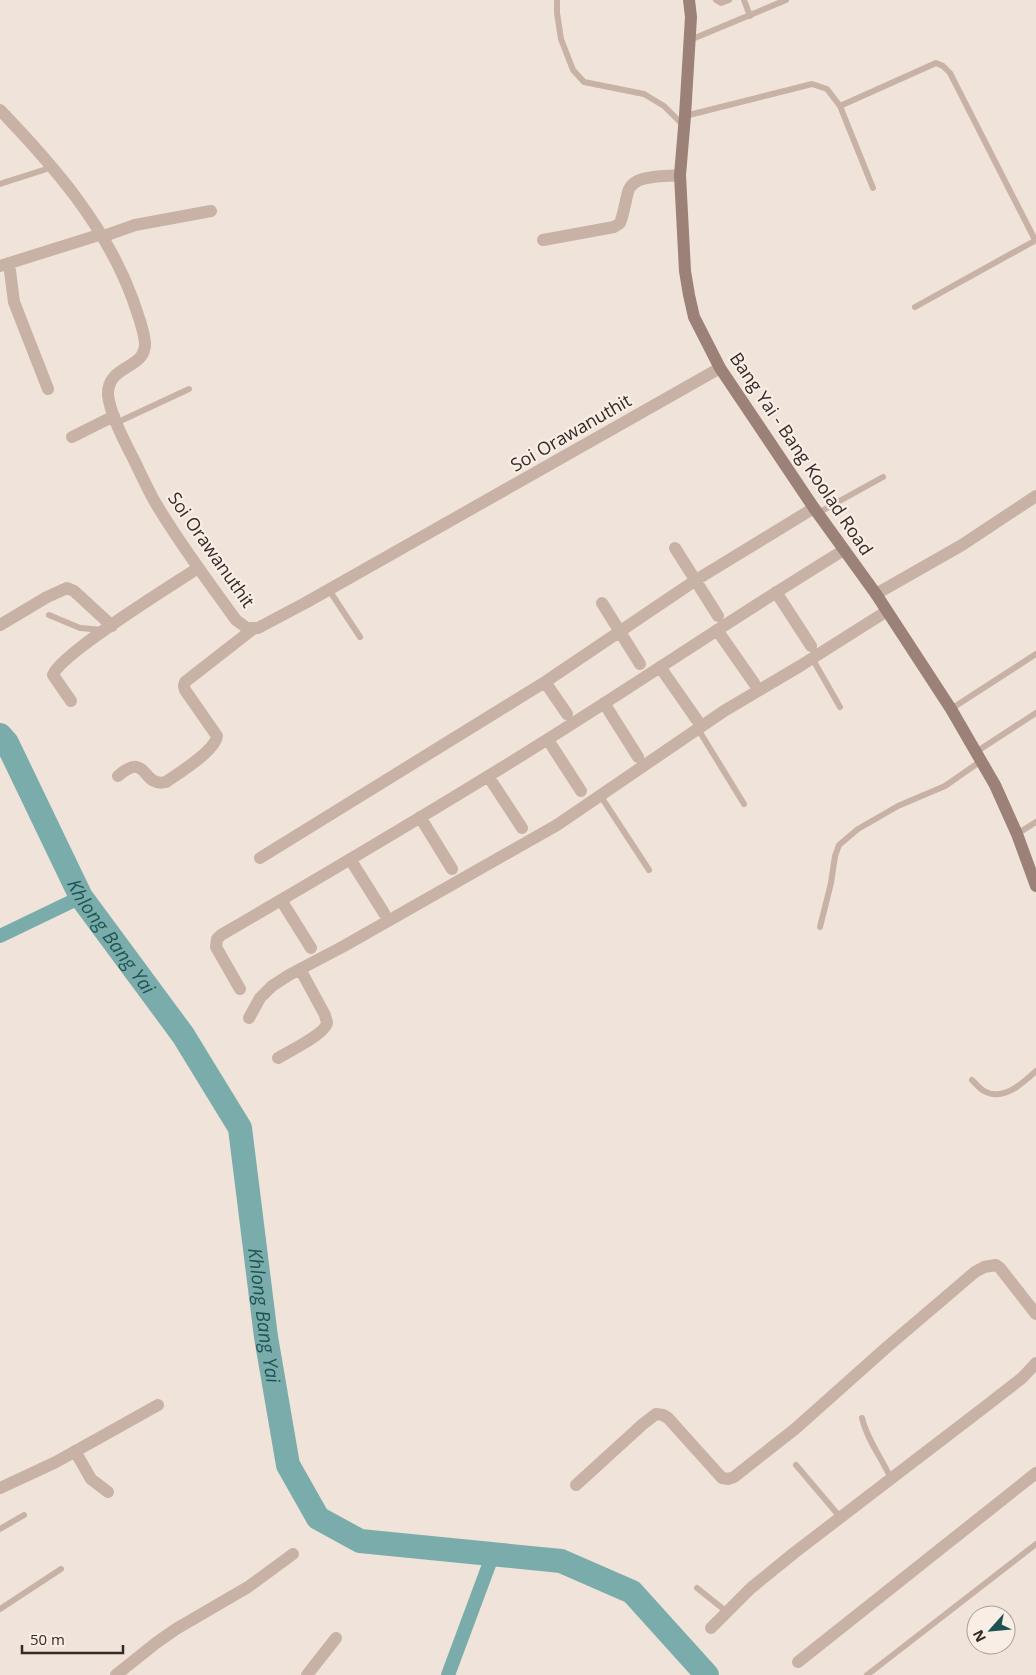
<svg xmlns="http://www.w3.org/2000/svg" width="1036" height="1675" viewBox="0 0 1036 1675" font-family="'Open Sans',sans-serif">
	<rect width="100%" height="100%" fill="#f0e3d9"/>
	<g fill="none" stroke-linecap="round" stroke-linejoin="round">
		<!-- canal -->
		<path stroke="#79acab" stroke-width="14" d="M0,936l81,-39
			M448,1675l45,-121"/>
		<!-- river -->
		<path stroke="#79acab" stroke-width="24" id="s1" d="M0,735l7,8 74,154 102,138 57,93 26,209 22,128 30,53 42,23 201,20 71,31 75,83"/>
		<!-- lane -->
		<path stroke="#c8b2a5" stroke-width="6" d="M557,0v13l4,26 12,31 11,12 60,12 20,12 19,19
			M716,0l5,3 8,-3
			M744,0l6,16
			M690,40l96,-40
			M840,106l96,-43 7,3 7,7 85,167
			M685,116l127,-32 15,5 13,17 33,82
			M0,184l53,-17
			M915,307l121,-67
			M116,423l73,-34
			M818,513l65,-36
			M329,590l31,47
			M49,615l31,13 23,2
			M812,658l28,49
			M951,709l85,-55
			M698,729l46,75
			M976,752l60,-39
			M600,795l49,75
			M1017,834l19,-12
			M820,927l11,-44 4,-27 4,-11 19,-16 40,-23 47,-20 36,-25
			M972,1080c4,4 8,9 12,11 19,11 39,-8 52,-20
			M862,1418c5,22 20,40 29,61
			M796,1465l44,52
			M0,1529l24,-14
			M697,1588l30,24
			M0,1609l61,-40
			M867,1675l169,-131"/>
		<!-- street -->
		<path stroke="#c8b2a5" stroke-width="12" d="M0,110c54,56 106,116 133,190 4,13 11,29 12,43 1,27 -38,21 -37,52 2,19 16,46 25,63 7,14 14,30 22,44 24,41 53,79 81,118l11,8h11l49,-26 413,-234
			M104,236l31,-11 76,-14
			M543,240l71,-13 6,-4c4,-10 5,-20 8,-31 5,-18 35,-15 52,-17
			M9,263l5,39 34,87
			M0,266l102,-32
			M72,437l42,-21
			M675,548l43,68
			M776,592l35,54
			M876,594l86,-49 74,-49
			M602,603l38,61
			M0,625l47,-28 20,-9 7,3 38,35
			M717,630l37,53
			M660,667l37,53
			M545,682l22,32
			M71,701l-18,-26c7,-21 121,-91 145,-107
			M604,703l34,54
			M548,740l33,51
			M118,776c30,-26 23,12 48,6 13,-9 49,-31 51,-46l-32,-46 -1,-4 1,-4 68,-53
			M488,776l34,52
			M420,817l32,52
			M260,858l285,-176 151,-102 118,-72
			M350,859l34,54
			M281,900l30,48
			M240,989l-24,-42 1,-8 4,-4c110,-64 219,-128 327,-196 99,-62 196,-128 296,-189
			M249,1018l11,-20 12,-12 17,-11 55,-29 213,-121 167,-114 76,-45 87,-55
			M278,1058c10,-6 47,-24 49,-35 0,-2 -2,-6 -2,-8l-25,-46
			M75,1451l16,28 17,13
			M576,1485l67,-61 13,-10 7,1 5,3 54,60 6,1 6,-2 61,-48 92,-82 88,-75 9,-5 12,-2 4,3 36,46
			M0,1488l56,-26 102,-57
			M711,1628l40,-40 43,-35 192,-147 36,-28 14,-15
			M798,1662l238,-189
			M116,1675l40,-32 20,-14 72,-42 45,-33
			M307,1675l29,-37"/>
		<!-- secondary -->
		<path stroke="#9b8177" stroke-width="12" d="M689,0l2,17 -6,99 -5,59 5,96 4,24 5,22 26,51 94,140 62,86 75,115 44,76 22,49 19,52"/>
	</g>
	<g text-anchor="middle" stroke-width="4.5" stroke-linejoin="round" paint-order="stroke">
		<!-- street labels -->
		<g font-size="18" fill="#342926" stroke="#f8eee5">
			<text transform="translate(571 433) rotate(-30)" y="6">Soi Orawanuthit</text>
			<text transform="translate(801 454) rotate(56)" y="6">Bang Yai - Bang Koolad Road</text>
			<text transform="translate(211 550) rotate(55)" y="6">Soi Orawanuthit</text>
		</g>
		<!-- water labels -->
		<g font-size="19" font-style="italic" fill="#1d5453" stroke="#f8eee5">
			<text dy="7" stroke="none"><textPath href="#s1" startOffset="231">Khlong Bang Yai</textPath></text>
			<text dy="7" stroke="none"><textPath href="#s1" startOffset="651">Khlong Bang Yai</textPath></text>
		</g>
	</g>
	<!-- north arrow -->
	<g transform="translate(991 1630) rotate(243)"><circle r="24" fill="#f8eee5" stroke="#aa9f99"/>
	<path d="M0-4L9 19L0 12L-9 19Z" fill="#1d5453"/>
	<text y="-8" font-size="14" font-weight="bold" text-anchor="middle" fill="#342926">N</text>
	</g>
	<!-- scale -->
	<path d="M22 1645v8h101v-8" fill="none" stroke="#342926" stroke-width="2.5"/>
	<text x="30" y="1645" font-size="15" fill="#342926" stroke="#f8eee5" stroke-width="4" paint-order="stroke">50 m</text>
</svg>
